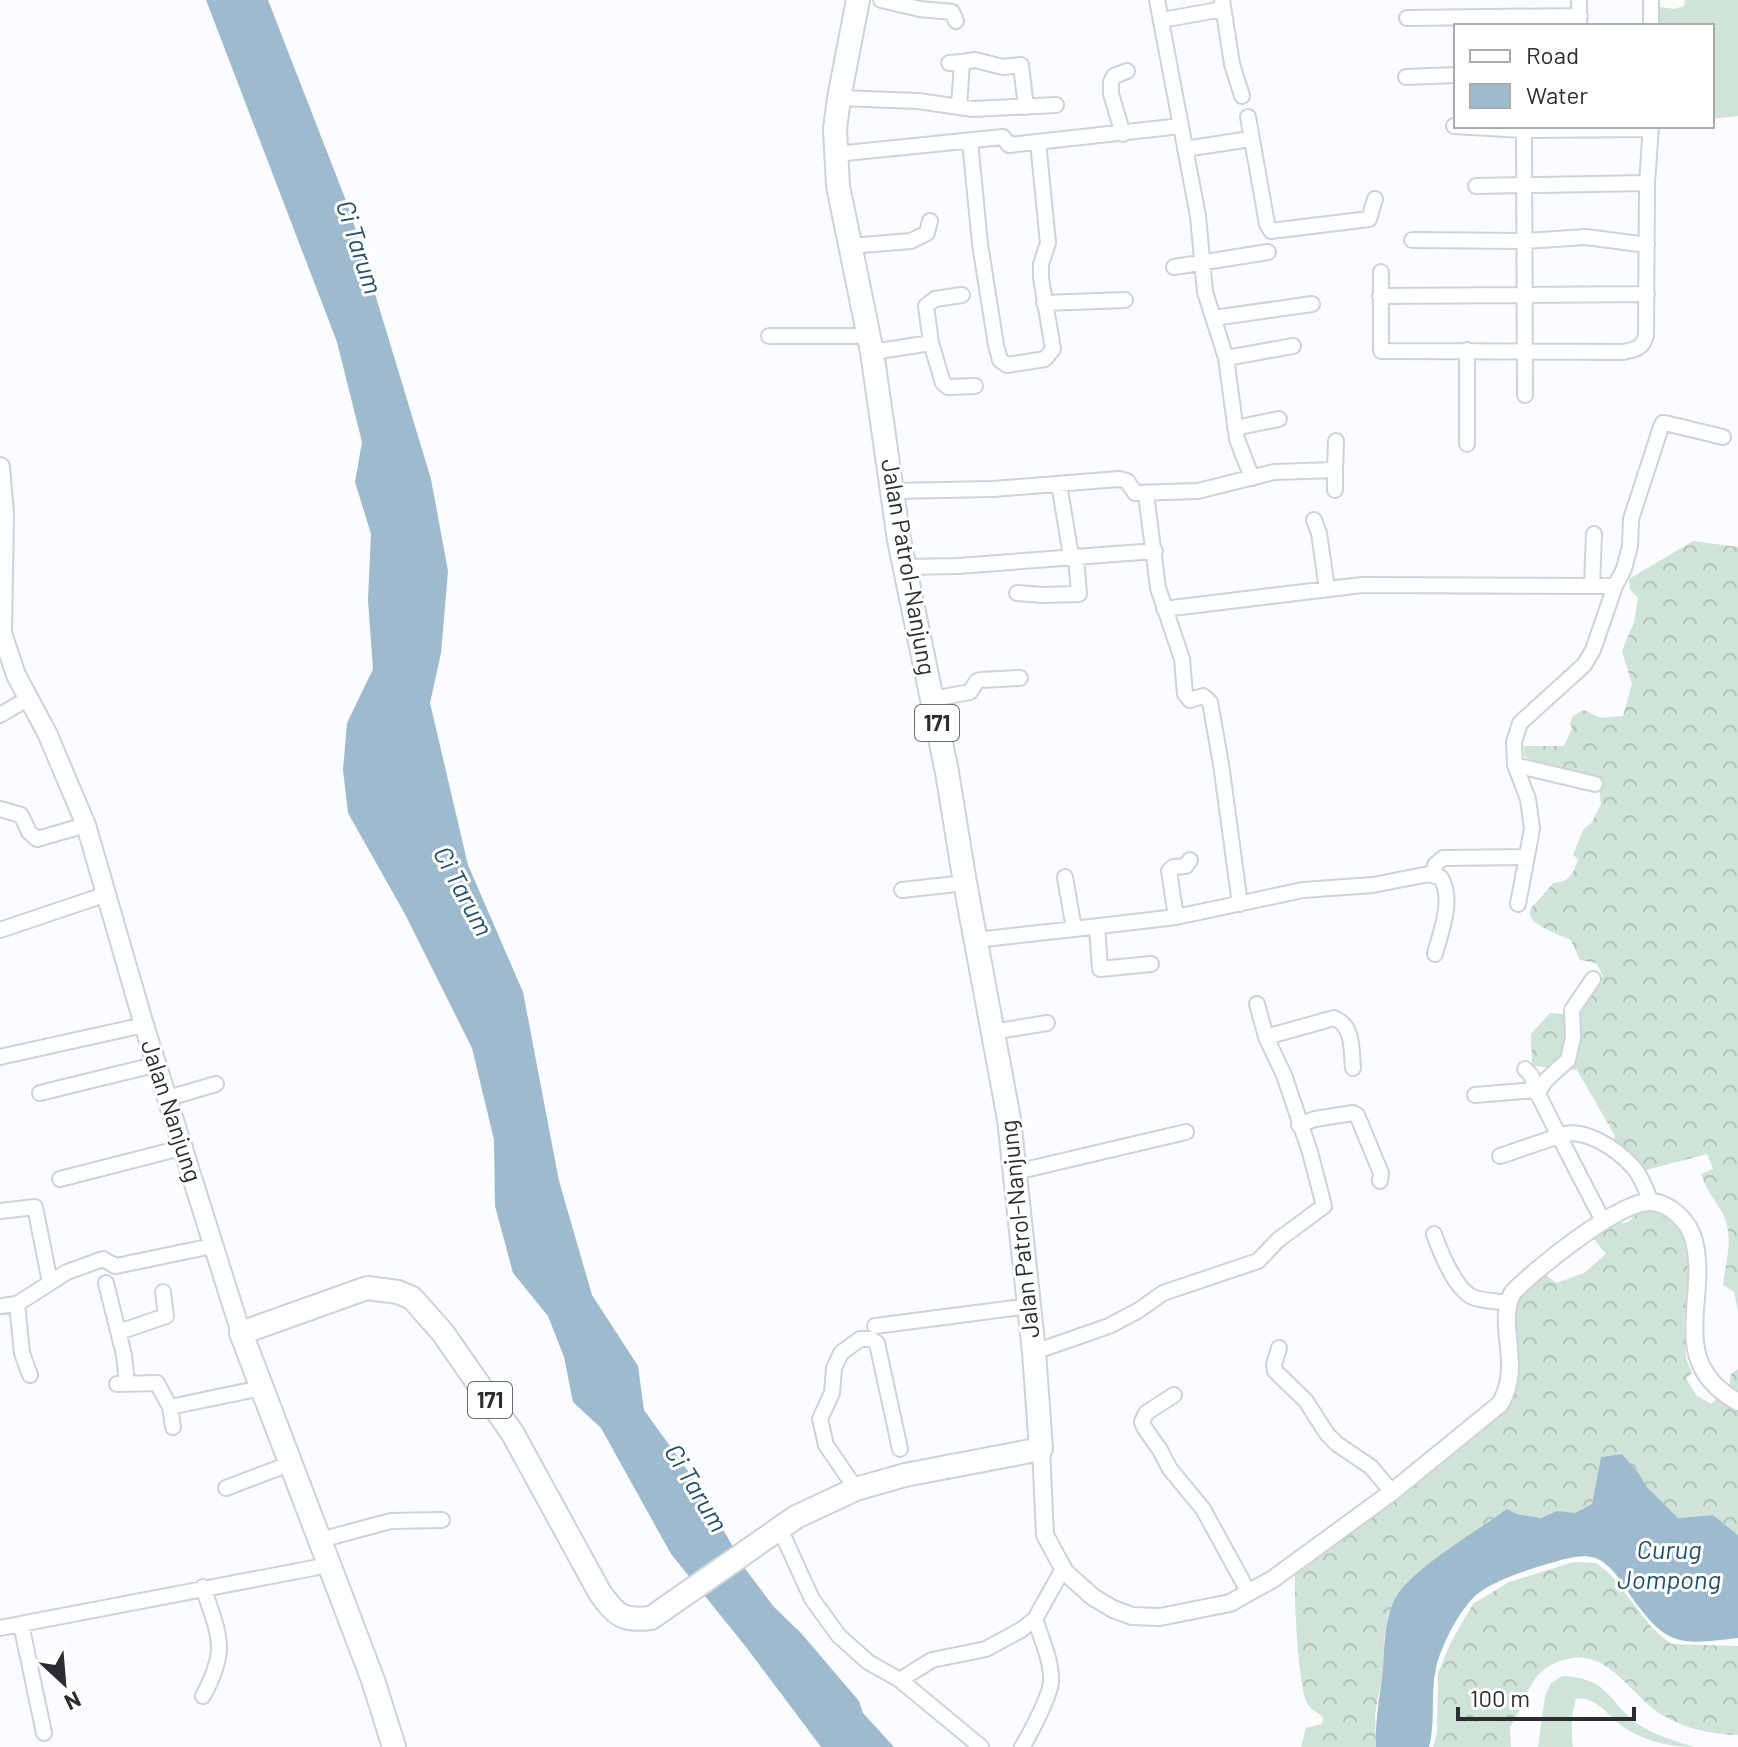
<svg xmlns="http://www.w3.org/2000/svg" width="1738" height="1747" viewBox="0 0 1738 1747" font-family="Barlow,sans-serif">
	<defs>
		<pattern id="forest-crowns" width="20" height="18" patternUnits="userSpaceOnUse" patternTransform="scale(2)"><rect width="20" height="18" fill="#cfe3d8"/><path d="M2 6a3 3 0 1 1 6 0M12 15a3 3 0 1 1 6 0" fill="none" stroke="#b2c3ba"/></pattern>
	</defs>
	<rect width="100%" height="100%" fill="#fafcff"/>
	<!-- green -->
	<path fill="#cfe3d8" d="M1685,0h53v116l-26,3v-93h-56l-1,-12 5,-7 14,2 10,-3z
		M1563,1676c49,3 44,27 78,50 16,10 35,15 53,21 -23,0 -45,-5 -66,-17 -17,-9 -30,-35 -52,-31 -5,15 -5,32 -3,48h-35l7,-51 6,-13z"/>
	<!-- forest -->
	<path fill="url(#forest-crowns)" d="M1693,541l45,6v764l-4,-19 -11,-7c3,-23 11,-49 0,-71 -8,-15 -16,-22 -22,-40l12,-5 -6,-15 -64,17 -32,-28 4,-7 -38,-66 -45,-4 -1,-32 19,-21 25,2 28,-39 -7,-13 -16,-3 -9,-20c-10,-5 -51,-17 -39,-33 7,-8 15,-16 21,-24 17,-2 20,-8 25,-24l-5,-4 10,-25 9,-8 9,-18 -3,-28 -65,-14 -9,-6v-10h40l8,-18 -2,-5 3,-7 11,-6 17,8 22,-2 9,-32 -10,-33 12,-29 4,-24 -8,-8 -1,-11z
		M1639,1212h16l24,12 12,29 -7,69 2,36 6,15 -6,5 10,17 15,9 18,-16 2,-14 7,-5v166l-25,-20 -35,3 -32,-32 -6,-11 -18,-21 -21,3 -9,47 -17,9 -16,-1 -18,6 -24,-4 -39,17 -47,31 -29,27 -14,26 -4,24 -1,30 -8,46 1,32h-75l5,-19 16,-4 1,-6c-4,-6 -10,-7 -14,-12 -11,-13 -15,-110 -14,-131l219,-187 5,-33 -6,-42 12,-30 21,-8 10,8 28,-10 22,-19 -13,-16 19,-14 16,-2z
		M1574,1562l22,1 14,11 43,55 18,15 67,2v89c-28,-1 -52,-6 -76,-20 -29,-18 -52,-63 -90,-57 -12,2 -24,7 -33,16 -13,14 -17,37 -29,53l1,20h-78l4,-14 1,-60 13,-31 22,-38 36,-22z"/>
	<!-- water -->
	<path fill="#9ebace" d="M206,0h62l82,211 81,268 17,92 -7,82 -11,50 38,162 55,127 36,189 33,114 46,71 6,44 54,75 48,85 28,37 27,26 58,68 4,12 31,34h-73l-75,-100 -75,-93 -70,-126 -28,-26 -9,-45 -16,-41 -35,-43 -18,-67 -1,-66 -22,-92 -66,-132 -58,-103 -5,-43 4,-47 26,-54 -5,-69 3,-66 -16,-52 7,-40 -25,-100z
		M1622,1454l18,21 6,11 32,32 35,-3 25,20v103c-60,7 -71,9 -108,-43 -7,-12 -16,-25 -27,-33 -17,-12 -40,-2 -59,3 -20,6 -57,18 -71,33 -16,17 -32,48 -37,70 -6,26 0,53 -7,79h-53c-1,-27 4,-52 7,-79 2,-28 1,-60 21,-82 30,-31 69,-52 103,-77l10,5 24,4 16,-7 18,2 17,-9 9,-47z"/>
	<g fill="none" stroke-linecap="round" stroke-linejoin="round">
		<defs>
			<path id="minor" d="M881,0l39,9 32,3 4,9
				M1157,0l41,216 7,76 21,66 11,81 15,39
				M1222,0l10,64 10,32
				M1579,0v26
				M1651,0v26
				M1407,18l173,-2
				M1162,20l61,-11
				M962,62l13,-2 28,7 18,-2 5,42
				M949,63l13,-1 -3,45
				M1406,77l50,-2
				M839,98l79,3 55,8 83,-4
				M1248,117l19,107 4,7 98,-12 6,-20
				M1454,126l70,4 127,-1
				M1524,130l1,265
				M1123,134l-12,-40v-12l3,-6 13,-5
				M970,141l10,103 16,101 4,15 7,5 38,-6 8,-10 -12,-71v-14l7,-21 -10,-101
				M1185,149l65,-10
				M836,154l167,-17 6,8 172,-19
				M1476,186l171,-3
				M1412,240l113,1 61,-4 61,8
				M850,246l61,-5 16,-8 3,-12
				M1174,267l94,-15
				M1381,272v79l241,1c12,-2 21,-3 24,-17l1,-152 4,-57
				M1380,296l267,-2
				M1044,303l81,-3
				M1214,318l98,-14
				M769,336h98
				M931,343l12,40 5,4 27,-1
				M1467,350v94
				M872,352l59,-9 -5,-37 9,-7 27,-4
				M1226,358l67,-12
				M1235,428l44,-9
				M1335,470l1,-29
				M1059,484l12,72
				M892,491l101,-2 126,-10 8,2 8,12 63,-2 76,-19 61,-2v20
				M1146,494l12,94 24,71 3,35 5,6 13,-4 7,6 11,62 19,140
				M1314,520l5,13 8,56
				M906,567l52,-1 197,-15
				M1592,585l2,-51
				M1017,593l26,2 36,-1 -3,-38
				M1164,609l198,-24 253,1
				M932,699l38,-7 7,-11 4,-1 39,-2
				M0,715l29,-17
				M1515,765l80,19
				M0,809l21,6 8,17 8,7 49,-14
				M1435,875v-10l8,-7 84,-1
				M902,890l63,-7
				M1518,904l14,-75 -4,-30 -13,-34 -1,-23 6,-19 64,-58 9,-15 22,-64 9,-17 6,-23 1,-27 30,-92 2,-4 6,1 54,13
				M1176,917l-7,-46 4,-4 13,-1 4,-6
				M1097,926l3,43 51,-5
				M1074,929l102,-12 127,-27 70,-5 56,-11 12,4c13,23 0,52 -6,76
				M0,930l107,-36
				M976,940l98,-11 -9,-52
				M992,1032l55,-9
				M1266,1037l68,-19c20,8 17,31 19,50
				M0,1057l144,-32
				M1525,1069l6,6 5,15
				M40,1093l118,-29
				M1537,1094l9,-14 22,-20 5,-22 -1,-28 21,-31
				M1475,1095l61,-5 23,46c23,-11 58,13 74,31 9,10 13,23 18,35
				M168,1098l48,-14
				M1299,1125l16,-6 38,-6 4,2 24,58 -1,8
				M1500,1156l59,-20 44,85
				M1016,1172l170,-40
				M60,1179l125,-32
				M0,1211l35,-4 15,75
				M1434,1234c6,17 22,58 41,64 10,3 22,3 32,5
				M106,1283l18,72 3,29
				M17,1304l5,49 8,22
				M0,1306l17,-2 50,-32 36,-13 12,7 6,-1 91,-19
				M875,1326l155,-20
				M119,1332l47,-16 -3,-24
				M1279,1348l-5,17 1,6 31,30 21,33 10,10 34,23 21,25
				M1034,1352l75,-26 30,-16 24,-17 95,-32 20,-21 46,-34 -14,-54 -26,-77 -18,-38 -9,-33
				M117,1384l40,-1 13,24 91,-19
				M1174,1395l-28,18 -4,9 2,5 16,23 10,19 33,40 46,84
				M170,1407l3,20
				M226,1488l63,-24
				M856,1489l-30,-44 -6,-26 12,-26 2,-25 7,-15 19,-14h11l6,4 23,106
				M780,1529l32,70 27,37 29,26 32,18 81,67
				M320,1540l71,-19 51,-1
				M203,1587c16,49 26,61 0,109
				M21,1624l23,109
				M0,1628l329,-63
				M900,1680l32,-20 54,-11 35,-19 14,-11 28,-50
				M1022,1747c8,-13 28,-51 29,-65 1,-21 -10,-44 -16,-63"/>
			<path id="tertiary" d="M1041,1449l4,86 20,37 28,25 20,12 19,7 28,1 70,-14 43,-24 119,-87 108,-88c24,-39 -5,-80 13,-112 23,-23 107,-92 138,-90 20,1 39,21 43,39 15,58 -29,121 44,161"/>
			<path id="secondary" d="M0,467l4,47 -2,119 14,42 31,58 39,92 58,200 97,308"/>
			<path id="primary" d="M394,1747l-21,-67 -132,-347 126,-45 31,4 14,6 31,35 70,101 87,159c17,23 22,28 51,25l145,-101 60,-28 49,-14 136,-26 -7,-97 -25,-233 -44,-236 -18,-111 -48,-232 -27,-188 -34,-166 -3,-57 4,-31 19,-98"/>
		</defs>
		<!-- minor casing -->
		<use href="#minor" stroke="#cdd3da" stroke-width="18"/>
		<!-- tertiary casing -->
		<use href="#tertiary" stroke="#cdd3da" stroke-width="20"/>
		<!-- secondary casing -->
		<use href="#secondary" stroke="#cdd3da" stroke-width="22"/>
		<!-- primary casing -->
		<use href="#primary" stroke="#cdd3da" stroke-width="26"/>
		<!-- minor -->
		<use href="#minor" stroke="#fff" stroke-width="14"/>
		<!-- tertiary -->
		<use href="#tertiary" stroke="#fff" stroke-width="16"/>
		<!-- secondary -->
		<use href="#secondary" stroke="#fff" stroke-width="18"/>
		<!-- primary -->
		<use href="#primary" stroke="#fff" stroke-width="22"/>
	</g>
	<g text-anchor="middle" stroke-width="6" stroke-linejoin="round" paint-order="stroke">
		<!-- shield labels -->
		<g fill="#fff" stroke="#6b6c6e" stroke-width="2">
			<rect x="915" y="705" width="44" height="36" rx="6"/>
			<rect x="468" y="1382" width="44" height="36" rx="6"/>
		</g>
		<g font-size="22" font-weight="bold" fill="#2b2d30">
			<text x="937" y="731">171</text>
			<text x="490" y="1408">171</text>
		</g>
		<!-- street labels -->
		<g font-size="24" fill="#2b2d30" stroke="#fff">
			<text transform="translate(908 567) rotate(80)" y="8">Jalan Patrol-Nanjung</text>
			<text transform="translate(171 1111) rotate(72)" y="8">Jalan Nanjung</text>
			<text transform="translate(1020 1229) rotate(-96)" y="8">Jalan Patrol-Nanjung</text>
		</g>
		<!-- water labels -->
		<g font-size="26" font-style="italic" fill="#1f506e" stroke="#fff">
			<text transform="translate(359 247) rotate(72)" y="9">Ci Tarum</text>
			<text transform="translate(463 891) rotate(62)" y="9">Ci Tarum</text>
			<text transform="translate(696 1488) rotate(59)" y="9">Ci Tarum</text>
			<text x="1669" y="1559">Curug<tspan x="1669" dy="30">Jompong</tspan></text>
		</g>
	</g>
	<!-- legend -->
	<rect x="1454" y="24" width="260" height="104" fill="#ffffff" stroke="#aaabac" stroke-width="2"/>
	<rect x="1470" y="50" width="40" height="12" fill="#ffffff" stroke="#aaabac" stroke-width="2"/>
	<text x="1526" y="64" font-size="24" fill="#2b2d30">Road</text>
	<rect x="1470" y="84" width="40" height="24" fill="#9ebace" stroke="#aaabac" stroke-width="2"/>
	<text x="1526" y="104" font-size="24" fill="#2b2d30">Water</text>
	<!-- north arrow -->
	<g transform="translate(64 1683) rotate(154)" stroke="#ffffff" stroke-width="6" paint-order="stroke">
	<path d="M0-6L14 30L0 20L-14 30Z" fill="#2b2d30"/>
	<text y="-12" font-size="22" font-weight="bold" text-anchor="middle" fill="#2b2d30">N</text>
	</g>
	<!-- scale -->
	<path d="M1458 1707v12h176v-12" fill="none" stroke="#2b2d30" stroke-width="4"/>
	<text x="1470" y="1707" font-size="24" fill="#2b2d30" stroke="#ffffff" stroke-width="6" paint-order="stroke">100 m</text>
</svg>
